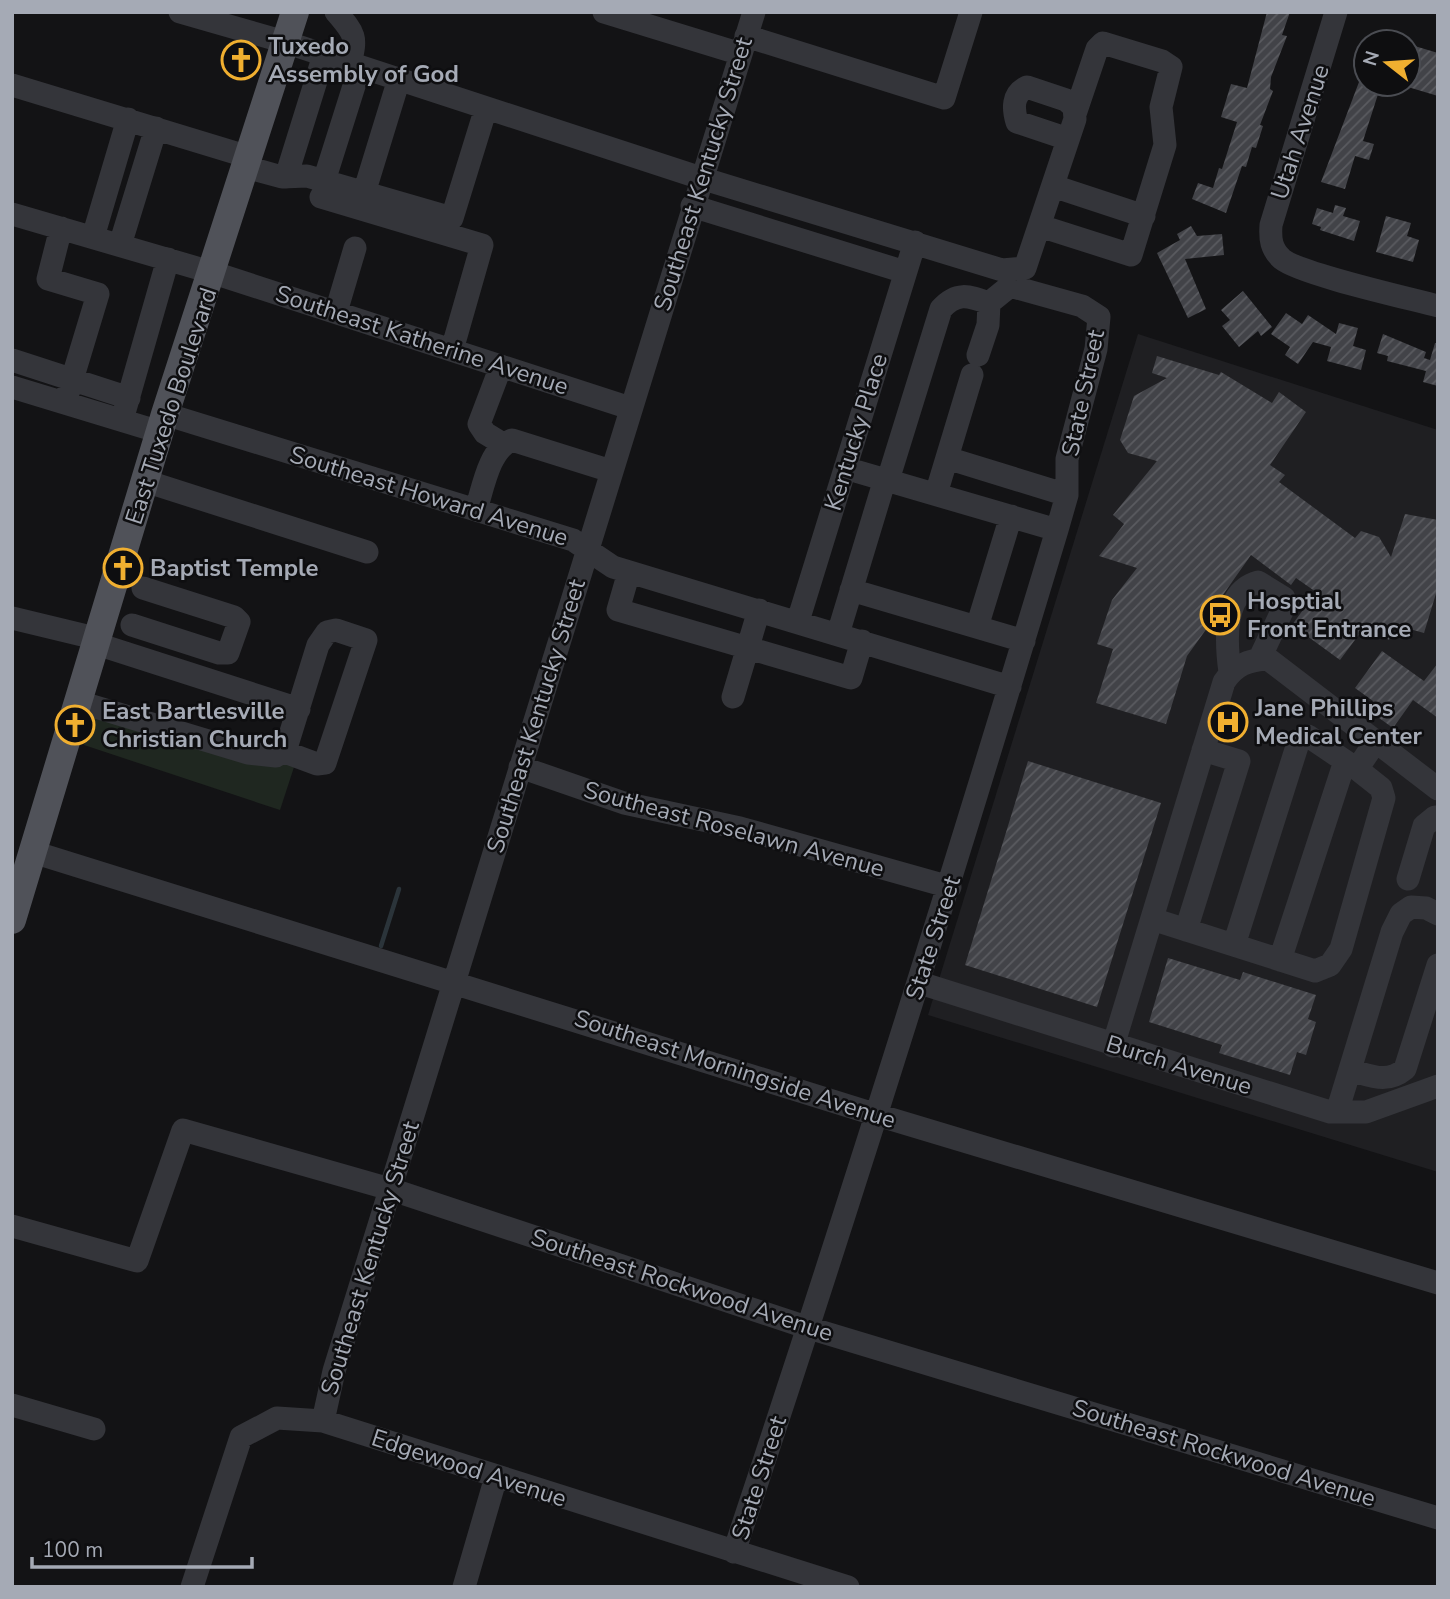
<svg xmlns="http://www.w3.org/2000/svg" width="1450" height="1599" viewBox="0 0 1450 1599" font-family="'Nunito Sans',sans-serif">
	<defs>
		<pattern id="building-hatch" width="6" height="6" patternUnits="userSpaceOnUse" patternTransform="scale(1.75)"><rect width="6" height="6" fill="#424348"/><path d="M-1 1l2-2M0 6l6-6M5 7l2-2" fill="none" stroke="#5a5b60"/></pattern>
	</defs>
	<rect width="100%" height="100%" fill="#131315"/>
	<!-- built -->
	<path fill="#1f1f22" d="M1138,334l300,96v742l-510,-157z"/>
	<!-- grass -->
	<path fill="#1f2720" d="M94,707l202,54 -16,49 -196,-65z"/>
	<g fill="none" stroke-linecap="round" stroke-linejoin="round">
		<!-- stream -->
		<path stroke="#2b343a" stroke-width="4.5" d="M381,946l18,-57"/>
	</g>
	<!-- building -->
	<path fill="url(#building-hatch)" d="M1267,12h23l-8,23 5,1 -16,41 -1,12 3,2 -13,34 3,1 -7,22 -4,-1 -6,20 -4,-1 -16,47 -34,-14 6,-16 15,5 6,-20 3,1 15,-47 -16,-5 10,-33 16,4z
		M1408,44l30,9v43l-30,-9z
		M1359,82l21,6 -17,53 11,3 -5,16 -14,-4 -10,33 -24,-7z
		M1335,205l11,3 -3,8 17,5 -6,20 -34,-11 1,-3 -9,-3 5,-16 16,5z
		M1386,216l25,7 -4,13 12,4 -6,22 -37,-10z
		M1191,226l6,10 25,-2 2,21 -39,4 21,50 -18,9 -31,-65 23,-13 -3,-6z
		M1243,291l29,36 -11,9 -3,-5 -19,16 -17,-21 8,-6 -9,-10z
		M1286,313l16,11 6,-9 28,19 3,-11 19,5 -5,18 13,4 -5,20 -34,-9 4,-14 -18,-5 -15,22 -13,-9 5,-8 -19,-13z
		M1383,334l43,18 -2,6 6,2 5,-17h3v43l-15,-4 3,-11 -39,-10 1,-5 -11,-3z
		M1157,356l62,19 2,-3 51,31 7,-11 27,20 -36,53 15,10 -6,7 76,56 6,-7 18,6 12,20 14,-43 33,6v67l-14,46 -29,-8 -6,15 -23,-15 -26,35 -48,-35 24,-33 -20,-14 -5,7 -40,-30 -38,54 2,8 -28,39 -21,68 -70,-21 17,-54 -16,-5 15,-44 25,-32 -38,-12 25,-32 -11,-9 44,-54 -29,-8 -8,-13 14,-44 33,-18 -15,-5z
		M1382,651l42,30 14,-18v55l-25,-18 -20,28 -25,-18 5,-9 -18,-13z
		M1028,761l133,42 -64,204 -132,-42z
		M1168,958l72,22 3,-8 73,23 -8,24 8,3 -10,33 -9,-3 -7,23 -71,-22 3,-8 -73,-23z"/>
	<g fill="none" stroke-linecap="round" stroke-linejoin="round">
		<!-- minor -->
		<path stroke="#34353a" stroke-width="23" d="M180,12l105,30 416,136 301,92 23,-2 50,-149 -1,-12 -8,-7 -39,-13c-15,7 -14,22 -10,35l51,17
			M336,12c19,22 21,24 14,52
			M604,12l137,42
			M1336,12l-65,213c-1,14 0,24 11,34 18,15 126,39 156,47
			M746,36l198,62 27,-86
			M12,85l237,72
			M246,167l36,10 25,-1 145,42 34,-110
			M286,177l38,-122
			M324,181l36,-114
			M1053,186l91,30
			M364,193l35,-114
			M321,197l161,48 -30,105
			M692,206l213,66
			M12,214l202,59 416,135
			M1040,226l91,29 34,-110 -4,-38 10,-40 -9,-6 -59,-18 -6,6 -22,65
			M61,228l-13,51 50,15 -33,109
			M93,237l35,-118
			M120,245l36,-117
			M336,312l19,-64
			M978,355l10,-30 1,-22
			M12,360l117,38
			M501,366l-22,58 6,9 18,11
			M12,387l148,45
			M165,414l408,126 40,27 397,120
			M122,420l46,-161
			M947,458l120,37
			M845,468l212,62
			M145,481l222,71
			M936,494l36,-119
			M476,510c7,-22 13,-61 36,-70l99,31
			M629,572l-11,38 233,68 11,-37
			M851,590l173,51
			M12,618l87,21
			M798,621l117,-379
			M132,625l87,28h9l11,-31 -5,-5 -91,-29
			M977,627l34,-111
			M838,634l47,-155
			M97,644l202,65
			M1230,672c-4,-28 -8,-80 28,-90l26,16v9l-25,53
			M733,697l26,-87
			M79,702l169,51 28,3 10,-8 32,-103 9,-13 9,-2 30,10 -41,123 -8,1 -35,-13
			M520,767l104,36 116,25 210,59
			M33,852l841,262 564,169
			M1408,879l16,-53 11,-9
			M1152,919l163,52 15,-6 11,-16 43,-151 -3,-10 -24,-19 19,-28
			M1186,930l53,-169 -36,-11
			M1234,945l65,-205 9,-4 49,33
			M1280,960l65,-199
			M920,983l410,129h36l72,-26
			M1113,1046l111,-364c11,-17 24,-22 44,-23l170,130
			M1350,1070c22,6 37,14 55,-1l33,-104
			M1337,1112l55,-180 9,-18 10,-7 15,1 12,6
			M12,1226l125,35 46,-131 207,59 419,139 629,190
			M12,1405l82,24
			M323,1421l11,-50 420,-1359
			M734,1552c113,-339 220,-680 323,-1022l10,-35v-36l29,-110 3,-32 -17,-11 -72,-20 -21,17c-20,-7 -32,-12 -48,6l-53,171
			M192,1587l49,-150 36,-19 46,3 525,166
			M464,1587l32,-110"/>
		<!-- major -->
		<path stroke="#505259" stroke-width="28" d="M12,920l153,-506 130,-402"/>
	</g>
	<!-- icons -->
	<defs>
		<symbol id="church-ring" viewBox="-11 -11 22 22"><circle r="9.5" fill="#0e0e10" stroke="#f0af30" stroke-width="1.5"/><path d="M-1.2-6h2.4v3.5h3.3v2.4h-3.3V6h-2.4V-.1h-3.3v-2.4h3.3Z" fill="#f0af30"/></symbol>
		<symbol id="bus-ring" viewBox="-11 -11 22 22"><circle r="9.5" fill="#0e0e10" stroke="#f0af30" stroke-width="1.5"/><path d="M-5-6H5V4H4V6H2V4H-2V6H-4V4H-5ZM-3.5-4V0h7V-4ZM-3.5 1.2v1.5H-2V1.2ZM2 1.2v1.5H3.5V1.2Z" fill="#f0af30"/></symbol>
		<symbol id="hospital-ring" viewBox="-11 -11 22 22"><circle r="9.5" fill="#0e0e10" stroke="#f0af30" stroke-width="1.5"/><path d="M-5-5h3v3.5h4V-5h3V5h-3V1.5h-4V5h-3Z" fill="#f0af30"/></symbol>
	</defs>
	<g fill-rule="evenodd">
		<use href="#church-ring" x="219" y="38" width="44" height="44"/>
		<use href="#church-ring" x="101" y="546" width="44" height="44"/>
		<use href="#bus-ring" x="1198" y="593" width="44" height="44"/>
		<use href="#hospital-ring" x="1206" y="700" width="44" height="44"/>
		<use href="#church-ring" x="53" y="703" width="44" height="44"/>
	</g>
	<g text-anchor="middle" stroke-width="5" stroke-linejoin="round" paint-order="stroke">
		<!-- poi labels -->
		<g font-size="24" font-weight="bold" fill="#a5aab5" stroke="#0e0e10" text-anchor="start">
			<text x="268" y="54">Tuxedo<tspan x="268" dy="28">Assembly of God</tspan></text>
			<text x="150" y="576">Baptist Temple</text>
			<text x="1247" y="609">Hosptial<tspan x="1247" dy="28">Front Entrance</tspan></text>
			<text x="1255" y="716">Jane Phillips<tspan x="1255" dy="28">Medical Center</tspan></text>
			<text x="102" y="719">East Bartlesville<tspan x="102" dy="28">Christian Church</tspan></text>
		</g>
		<!-- street labels -->
		<g font-size="24" fill="#a5aab5" stroke="#0e0e10">
			<text transform="translate(1300 132) rotate(-72)" y="8">Utah Avenue</text>
			<text transform="translate(703 174) rotate(-73)" y="8">Southeast Kentucky Street</text>
			<text transform="translate(422 340) rotate(18)" y="8">Southeast Katherine Avenue</text>
			<text transform="translate(1083 393) rotate(-78)" y="8">State Street</text>
			<text transform="translate(171 406) rotate(-72)" y="8">East Tuxedo Boulevard</text>
			<text transform="translate(856 432) rotate(-73)" y="8">Kentucky Place</text>
			<text transform="translate(429 496) rotate(17)" y="8">Southeast Howard Avenue</text>
			<text transform="translate(536 716) rotate(-73)" y="8">Southeast Kentucky Street</text>
			<text transform="translate(734 829) rotate(15)" y="8">Southeast Roselawn Avenue</text>
			<text transform="translate(933 938) rotate(-72)" y="8">State Street</text>
			<text transform="translate(1179 1065) rotate(17)" y="8">Burch Avenue</text>
			<text transform="translate(735 1069) rotate(18)" y="8">Southeast Morningside Avenue</text>
			<text transform="translate(370 1258) rotate(-73)" y="8">Southeast Kentucky Street</text>
			<text transform="translate(682 1285) rotate(18)" y="8">Southeast Rockwood Avenue</text>
			<text transform="translate(1224 1453) rotate(17)" y="8">Southeast Rockwood Avenue</text>
			<text transform="translate(469 1468) rotate(18)" y="8">Edgewood Avenue</text>
			<text transform="translate(759 1478) rotate(-72)" y="8">State Street</text>
		</g>
	</g>
	<!-- border -->
	<rect width="1450" height="1599" fill="none" stroke="#a5aab5" stroke-width="28"/>
	<!-- north arrow -->
	<g transform="translate(1387 63) rotate(287)"><circle r="33" fill="#0e0e10" stroke="#4a4c52" stroke-width="2"/>
	<path d="M0-5L12 26L0 18L-12 26Z" fill="#f0af30"/>
	<text y="-10" font-size="19" font-weight="bold" text-anchor="middle" fill="#a5aab5">N</text>
	</g>
	<!-- scale -->
	<path d="M32 1557v10h220v-10" fill="none" stroke="#a5aab5" stroke-width="3.5"/>
	<text x="42" y="1557" font-size="21" fill="#a5aab5" stroke="#0e0e10" stroke-width="5" paint-order="stroke">100 m</text>
</svg>
